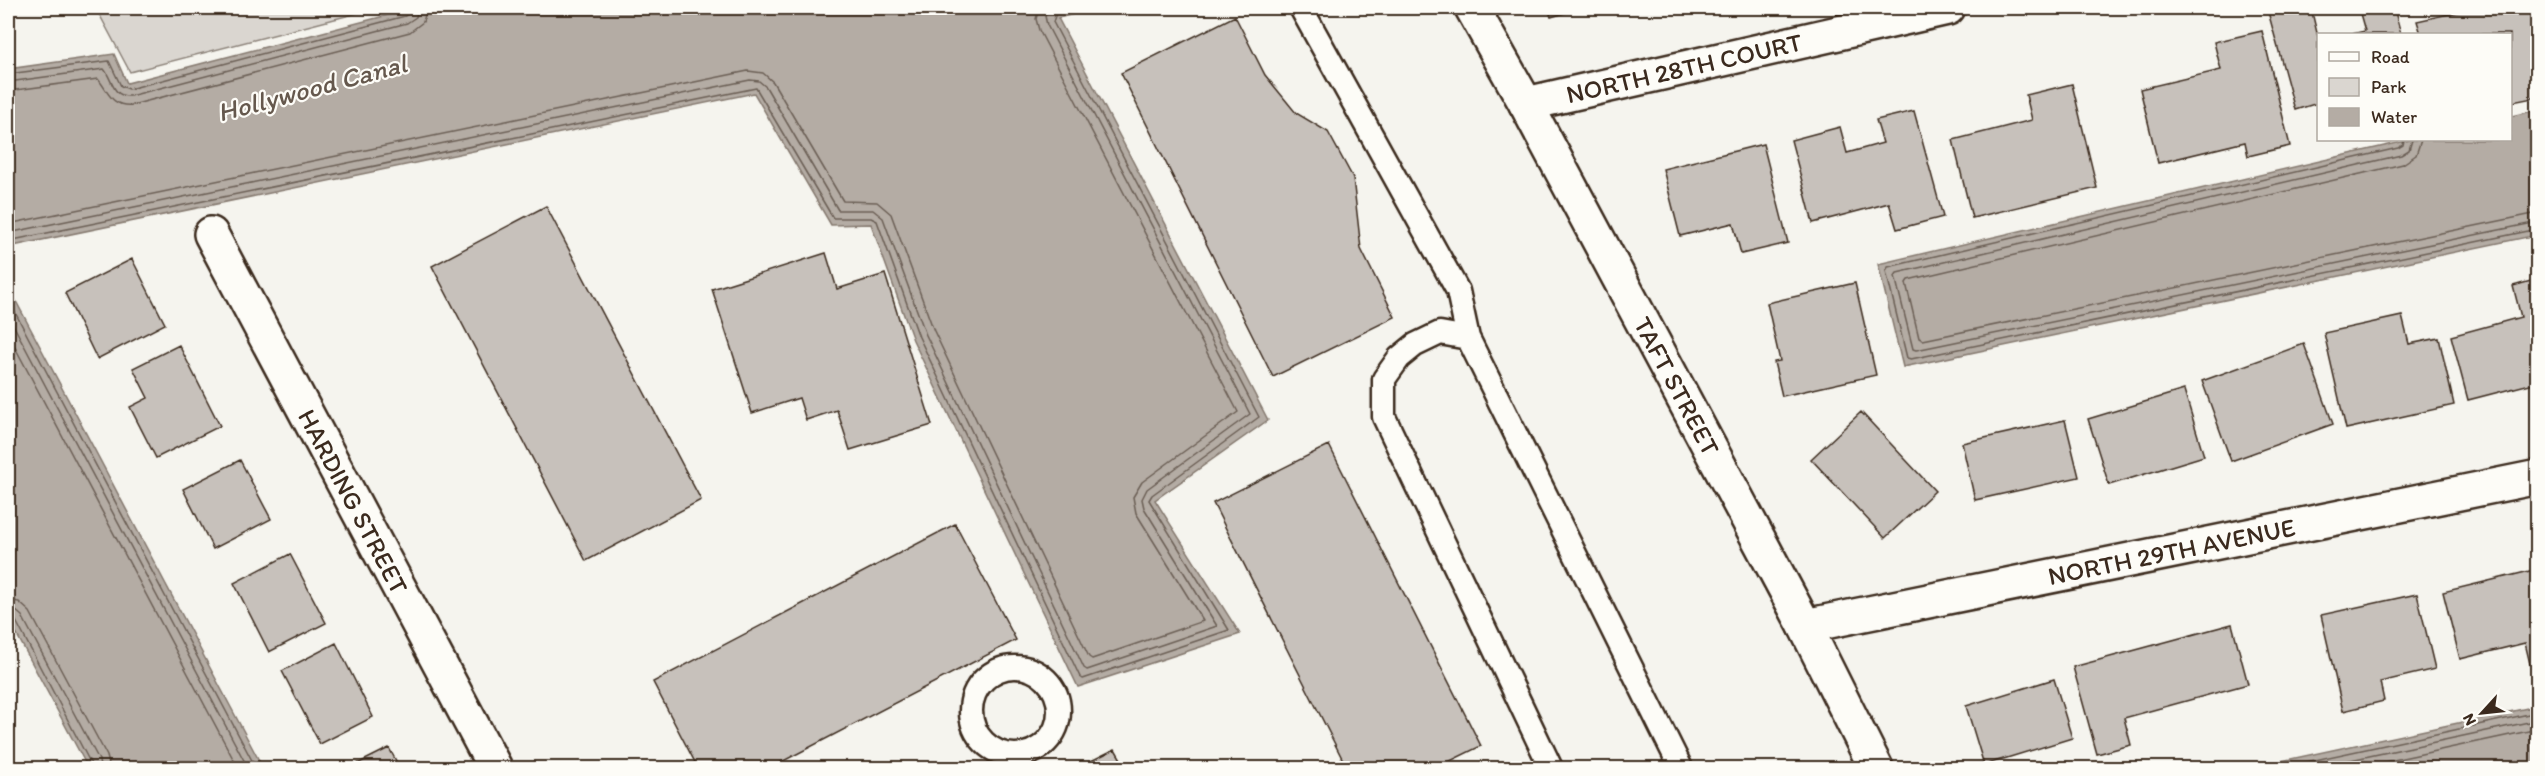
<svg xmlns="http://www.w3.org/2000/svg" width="2545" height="776" viewBox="0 0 2545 776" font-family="Itim,sans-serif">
	<rect width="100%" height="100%" fill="#f5f4ee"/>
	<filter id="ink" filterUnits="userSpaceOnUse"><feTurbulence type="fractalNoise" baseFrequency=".0167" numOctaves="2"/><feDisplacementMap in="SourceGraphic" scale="12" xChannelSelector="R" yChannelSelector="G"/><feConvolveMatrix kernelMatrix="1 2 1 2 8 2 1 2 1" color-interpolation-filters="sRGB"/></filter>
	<g filter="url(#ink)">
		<!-- green -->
		<path fill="#dad6d0" stroke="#8a8077" stroke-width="1.5" d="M96,8h281l-247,64z"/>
		<!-- water -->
		<path fill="#b4aca4" stroke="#84786e" stroke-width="1.5" d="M415,8h683l-40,10 210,402 -113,80 85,134 -162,53 -165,-347 -42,-116 -40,1 -77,-132 -746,154v-178l106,-15 13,29z
			M2537,110v125l-634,132 -25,-103 532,-124h100l1,-24z
			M8,286l255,482h-175l-80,-150z
			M2537,706v62h-288z"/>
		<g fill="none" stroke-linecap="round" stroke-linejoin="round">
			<!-- shore -->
			<path stroke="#6b5e54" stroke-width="1.5" d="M8,74l101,-13 12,25 8,3 276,-73 4,-3 1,-5
				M8,82l96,-13c9,11 8,28 26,27l277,-73 9,-6 2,-9
				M8,91l90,-12c11,13 13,28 34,26l278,-73 13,-10 4,-14
				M2404,140l-1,5 -5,3 -510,119 -2,4 21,87 4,1 627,-130
				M2412,140l-3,10 -8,5 -504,118 -2,3 18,73 3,1 622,-128
				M2421,140l-5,15 -13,9 -495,116 -2,3 13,55 4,2 615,-127
				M8,224l740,-153 15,2 10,9 70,119 34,1 14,12 43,117 155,326 3,2 111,-38 -67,-108 -3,-16 9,-15 96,-70 -199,-382 -3,-11 3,-11
				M8,233l742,-153 9,1 7,6 72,123h35l10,8 43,117 158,333 3,2 130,-44 -73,-118 -2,-9 5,-10 103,-75 -203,-389 -2,-9 5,-8
				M8,241l748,-153 77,130h38l6,3 42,116 161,340 3,2 146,-49 -80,-130 3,-5 107,-78 -206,-395 3,-9 18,-5
				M8,299l248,469
				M8,315l240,453
				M8,334l230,434
				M8,600l11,2 11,10 77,144 3,12
				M8,609l7,1 7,6 77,144 1,8
				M8,617l8,4 77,147
				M2278,768l260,-56
				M2313,768l225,-48
				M2356,768l182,-39"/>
		</g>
		<!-- building -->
		<path fill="#c7c1bb" stroke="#3b2a1e" stroke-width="1.5" d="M1548,8h34l-31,9z
			M2267,8h44l7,29v66l-23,7z
			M2367,8h27l7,26h-49l13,-3 -6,-21z
			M2476,8h62v89l-25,5 -3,-11v-57h-89l-4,-13z
			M1235,16l30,59 31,38 32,19 25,46 8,71 34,68 -122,60 -152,-304z
			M2262,31l28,115 -42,10 -3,-14 -87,21 -18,-74 81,-19 -7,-28z
			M2072,84l25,104 -125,30 -19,-78 79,-20 -6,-25z
			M1914,111l29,106 -46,12 -8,-26 -76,20 -22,-83 49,-13 7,26 36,-10 -7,-23z
			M1763,144l25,99 -47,11 -8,-31 -53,13 -17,-67z
			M546,206l155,294 -115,61 -154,-295z
			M826,253l11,36 48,-15 47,151 -82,25 -13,-40 -31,10 -7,-22 -47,15 -40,-124z
			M132,259l33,65 -68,35 -32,-66z
			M2538,279v103l-70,18 -17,-64 70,-19 -8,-31z
			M1855,283l21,92 -94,21 -8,-34 6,-1 -13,-58z
			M2402,316l7,28 30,-6 15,67 -108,24 -22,-96z
			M2304,344l29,80 -102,37 -29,-80z
			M179,345l41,81 -64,32 -26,-51 18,-9 -15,-30z
			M2184,390l20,66 -95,29 -21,-66z
			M1861,412l74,79 -50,47 -74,-79z
			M2065,420l14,57 -104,23 -13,-57z
			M1329,445l152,301 -45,22h-89l-134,-265z
			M240,460l31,59 -58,30 -30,-60z
			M955,524l61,116 -246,128h-72l-45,-86z
			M290,554l36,69 -57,29 -35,-69z
			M2538,569v124h-1l-12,-50 -65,16 -17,-67z
			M2417,594l18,75 -55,13 4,19 -41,10 -22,-96z
			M2232,624l16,60 -124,34 7,27 -34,9 -24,-87z
			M336,643l37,74 -53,27 -38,-73z
			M2054,679l18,59 -88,27 -18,-59z
			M389,748l11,20h-51z
			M1115,749l11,19h-49z"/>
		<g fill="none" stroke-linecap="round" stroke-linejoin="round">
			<defs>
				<path id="lane" d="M1301,8l157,283 10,47
					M971 711a44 44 0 1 1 88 0a44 44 0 1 1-88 0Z
					M1551,768l-167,-351v-38l15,-21 16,-13 25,-12 28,5 213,430"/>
				<g id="street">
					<path id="s1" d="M1526,104l422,-96"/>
					<path id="s2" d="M211,234l284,534"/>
					<path id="s3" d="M1805,626l733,-149"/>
				</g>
				<g id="secondary">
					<path id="s4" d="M1472,8l54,96 279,522 71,142"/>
				</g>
			</defs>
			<!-- lane casing -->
			<use href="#lane" stroke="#3b2a1e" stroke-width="27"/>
			<!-- street casing -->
			<use href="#street" stroke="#3b2a1e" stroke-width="38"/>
			<!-- secondary casing -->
			<use href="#secondary" stroke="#3b2a1e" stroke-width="38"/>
			<!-- lane -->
			<use href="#lane" stroke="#fdfcf7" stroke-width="22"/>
			<!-- street -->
			<use href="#street" stroke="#fdfcf7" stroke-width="33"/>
			<!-- secondary -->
			<use href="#secondary" stroke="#fdfcf7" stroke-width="33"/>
		</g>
	</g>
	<g text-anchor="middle" stroke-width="4.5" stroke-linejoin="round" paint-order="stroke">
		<!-- street labels -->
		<g font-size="26" fill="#3b2a1e" stroke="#fdfcf7">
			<text dy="9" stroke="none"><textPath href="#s1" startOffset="162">NORTH 28TH COURT</textPath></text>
			<text dy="9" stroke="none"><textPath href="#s4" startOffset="430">TAFT STREET</textPath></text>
			<text dy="9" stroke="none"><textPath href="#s2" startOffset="303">HARDING STREET</textPath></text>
			<text dy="9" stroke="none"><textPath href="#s3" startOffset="374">NORTH 29TH AVENUE</textPath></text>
		</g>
		<!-- water labels -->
		<g font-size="27" font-style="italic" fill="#65584d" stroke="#fdfcf7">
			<text transform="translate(312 88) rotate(-15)" y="9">Hollywood Canal</text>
		</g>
	</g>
	<!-- margin -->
	<rect width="2545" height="776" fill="none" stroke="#fdfcf7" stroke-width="30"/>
	<rect x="15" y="15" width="2515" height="746" fill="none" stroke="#3b2a1e" stroke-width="2" filter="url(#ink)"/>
	<!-- legend -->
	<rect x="2317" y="33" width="195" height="108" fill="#fdfcf7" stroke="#afa8a0" stroke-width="1.5"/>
	<rect x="2329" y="52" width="30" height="9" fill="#fdfcf7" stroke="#afa8a0" stroke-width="1.5"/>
	<text x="2371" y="63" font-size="18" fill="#3b2a1e">Road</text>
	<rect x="2329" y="78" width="30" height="18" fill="#dad6d0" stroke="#afa8a0" stroke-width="1.5"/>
	<text x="2371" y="93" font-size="18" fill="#3b2a1e">Park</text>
	<rect x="2329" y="108" width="30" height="18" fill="#b4aca4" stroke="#afa8a0" stroke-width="1.5"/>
	<text x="2371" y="123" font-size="18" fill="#3b2a1e">Water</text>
	<!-- north arrow -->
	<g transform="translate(2482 713) rotate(243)" stroke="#fdfcf7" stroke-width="4.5" paint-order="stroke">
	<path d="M0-4.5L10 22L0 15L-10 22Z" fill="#3b2a1e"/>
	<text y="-9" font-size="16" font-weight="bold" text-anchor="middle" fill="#3b2a1e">N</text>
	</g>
</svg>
